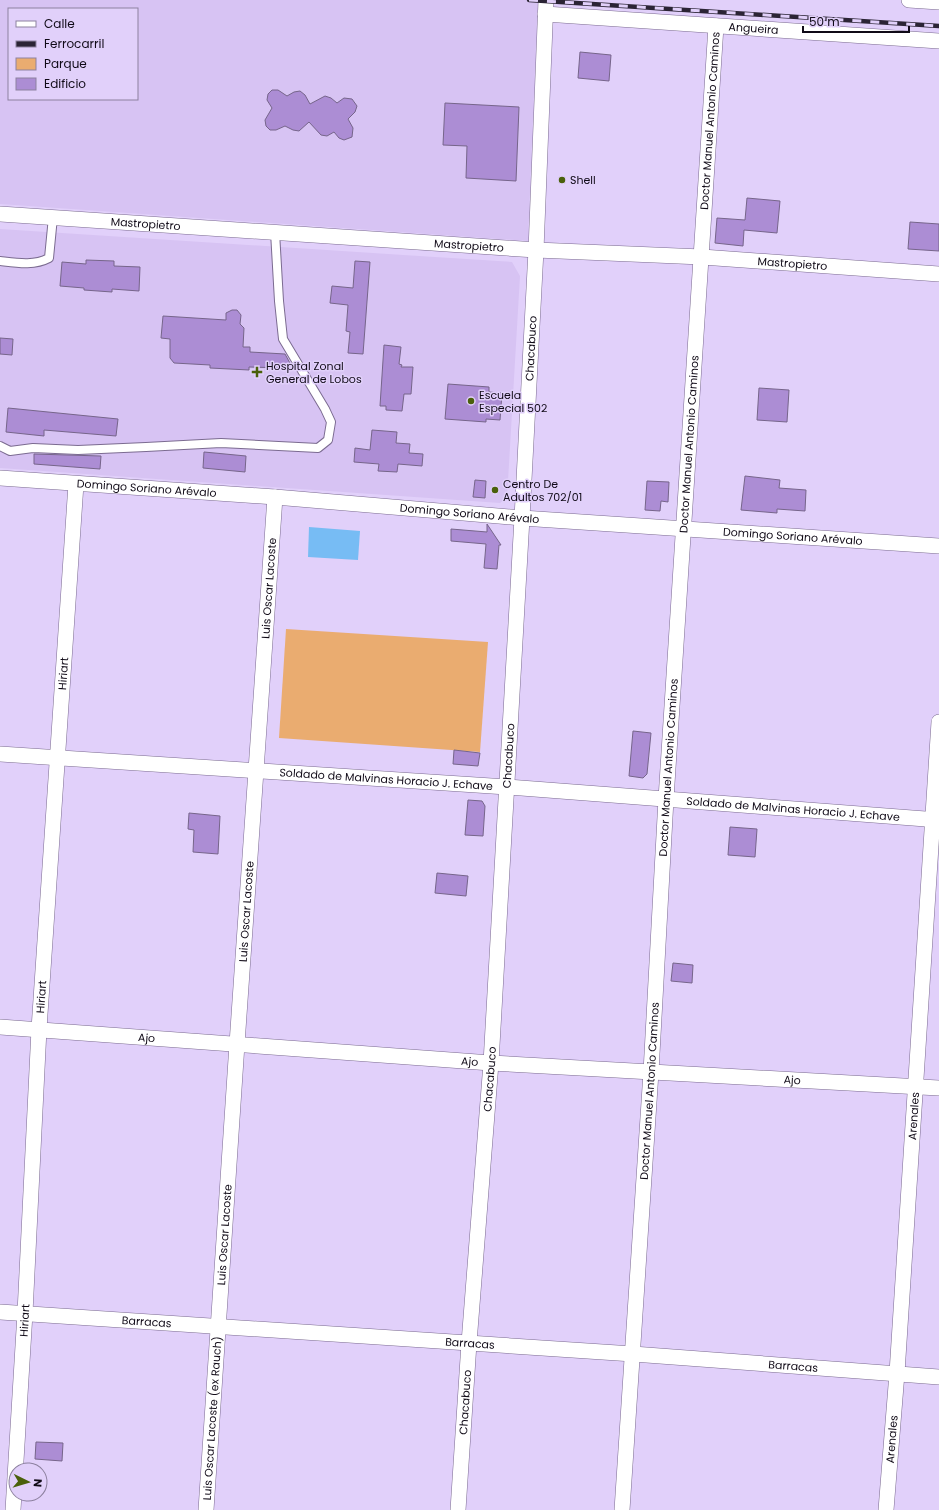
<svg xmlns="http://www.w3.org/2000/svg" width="939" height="1510" viewBox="0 0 939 1510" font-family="Poppins,sans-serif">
	<rect width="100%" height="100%" fill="#e1d0fa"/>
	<!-- built -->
	<path fill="#d7c3f3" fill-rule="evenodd" d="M0,0h538l-10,241 -528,-37zM9,9h128v90h-128z
		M0,229l512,33 8,14 -13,222 -7,5 -500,-35z"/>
	<!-- green -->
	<path fill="#eaac70" d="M286,629l202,13 -8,110 -201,-14z"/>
	<!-- water -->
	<path fill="#77bcf4" d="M309,527l51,4 -2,29 -50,-3z"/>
	<!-- building -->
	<path fill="#ac8dd4" stroke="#76658a" d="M580,52l31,3 -2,26 -31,-3z
		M272,90h6l9,6 7,-4 6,-1 5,4 5,9 15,-8 6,2 6,5 7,-5 8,1 5,7 -2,6 -7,7 5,9 -1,9 -8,3 -5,-2 -5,-6 -7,4 -6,-1 -12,-13 -10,9 -6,-1 -8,-4 -9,4h-6l-4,-4 -1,-6 7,-12 -5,-8 1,-6z
		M445,103l74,4 -3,74 -50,-3 1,-32 -24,-1z
		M747,198l33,3 -3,32 -33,-3 -1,16 -28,-3 2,-25 28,2z
		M910,222l29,2v27l-31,-2z
		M86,260l28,1v5l26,1 -1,24 -27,-2v3l-28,-2v-2l-24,-2 2,-24 24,2z
		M355,261l15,1 -7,92 -15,-1 2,-21 -4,-1 2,-26 -18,-2 2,-17 21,2z
		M232,310h5l4,5 -1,9 4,4 -1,19h7v5l35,2 6,11 -7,3 -35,-1v3l-39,-2v-3l-36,-2 -4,-5v-19l-9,-1 2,-22 63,4v-7z
		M0,338l13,1 -1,16 -12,-1z
		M384,345l17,2 -2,17 3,1 -1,2h12l-2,27h-7l-2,17 -16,-1v-4h-6z
		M448,384l41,3v5l13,1 -2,27 -14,-1v3l-41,-3z
		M759,388l30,2 -2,32 -30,-2z
		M8,408l110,11 -2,17 -72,-6v6l-38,-4z
		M372,430l25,2 -1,11 14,1 -1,9 14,1 -1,12 -24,-2 -1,8 -19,-1 1,-7 -25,-2 1,-14 15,2z
		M204,452l42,4 -1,16 -42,-4z
		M34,454l67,2 -1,13 -66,-5z
		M745,476l35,4 -1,8 27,2 -1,21 -28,-2v4l-36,-3z
		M475,480l11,1 -1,17 -12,-1z
		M647,481l22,1 -1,20 -7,-1 -1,10 -15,-1z
		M487,524l14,21h-2l-2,24 -13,-1 2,-24 -35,-3v-12l36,3z
		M633,731l18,2 -4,41 -4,4 -14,-2z
		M454,750l26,3 -2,13 -25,-2z
		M468,800l14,1 3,5 -2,30 -18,-1z
		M189,813l31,3 -2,38 -25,-2 1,-22 -6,-1z
		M730,827l27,2 -2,28 -27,-2z
		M437,873l31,3 -2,20 -31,-3z
		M673,963l20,2 -1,18 -21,-2z
		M36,1442l27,1 -1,18 -27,-2z"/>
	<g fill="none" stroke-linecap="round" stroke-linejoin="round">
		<defs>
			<path id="service" d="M0,261c17,2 34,5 49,-3l4,-41
				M0,446l10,5 23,-3 45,2 68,-3 75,-4 97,5 10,-8 3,-18 -6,-13 -42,-70 -4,-38 -4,-69"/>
			<g id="minor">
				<path d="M909,0l30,2"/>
				<path id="s1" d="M545,14l394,27"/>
				<path id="s2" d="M0,214l536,36 166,7 237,17"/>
				<path id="s3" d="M0,478l275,19 247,21 417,28"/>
				<path id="s4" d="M0,754l507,33 432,33"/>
				<path id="s5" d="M0,1027l491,36 448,25"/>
				<path id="s6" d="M0,1312l633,42 306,23"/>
				<path id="s7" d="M13,1510l12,-197 14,-284 37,-545"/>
				<path id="s8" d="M206,1510l31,-466 38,-547"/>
				<path id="s9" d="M458,1510l11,-167 22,-280 31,-545 14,-268 10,-250"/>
				<path id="s10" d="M622,1510l29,-438 15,-273 50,-773"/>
				<path id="s11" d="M886,1510l11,-137 42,-651"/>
			</g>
		</defs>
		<!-- service casing -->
		<use href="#service" stroke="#7b6b90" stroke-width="10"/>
		<!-- minor casing -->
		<use href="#minor" stroke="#7b6b90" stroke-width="16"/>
		<!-- service -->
		<use href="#service" stroke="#fff" stroke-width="8"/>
		<!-- minor -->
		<use href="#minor" stroke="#fff" stroke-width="15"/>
		<defs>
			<path id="rail" d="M529,0l410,26"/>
		</defs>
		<!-- rail casing -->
		<use href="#rail" stroke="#2b2435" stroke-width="4.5"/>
		<!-- rail -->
		<use href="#rail" stroke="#e1d0fa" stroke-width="3" stroke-dasharray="9" stroke-linecap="butt"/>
	</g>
	<!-- markers -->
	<g fill="#4a600b" stroke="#e1d0fa" stroke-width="1.5">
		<circle cx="562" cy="180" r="4"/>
		<path d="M255 366h4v4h4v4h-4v4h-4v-4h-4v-4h4z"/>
		<circle cx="471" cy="401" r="4"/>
		<circle cx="495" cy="490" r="4"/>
	</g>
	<g text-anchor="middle" stroke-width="3" stroke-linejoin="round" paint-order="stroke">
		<!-- street labels -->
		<g font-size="11" fill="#100a17" stroke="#e1d0fa">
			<text dy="4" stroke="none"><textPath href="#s1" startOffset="209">Angueira</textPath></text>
			<text dy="4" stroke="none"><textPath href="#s10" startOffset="1392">Doctor Manuel Antonio Caminos</textPath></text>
			<text dy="4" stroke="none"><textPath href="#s2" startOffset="146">Mastropietro</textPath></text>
			<text dy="4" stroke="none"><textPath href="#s2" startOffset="470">Mastropietro</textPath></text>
			<text dy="4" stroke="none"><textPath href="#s2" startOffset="794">Mastropietro</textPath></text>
			<text dy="4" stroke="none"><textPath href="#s9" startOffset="1164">Chacabuco</textPath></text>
			<text dy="4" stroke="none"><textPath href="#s10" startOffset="1068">Doctor Manuel Antonio Caminos</textPath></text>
			<text dy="4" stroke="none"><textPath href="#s3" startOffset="147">Domingo Soriano Arévalo</textPath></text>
			<text dy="4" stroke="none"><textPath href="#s3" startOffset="471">Domingo Soriano Arévalo</textPath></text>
			<text dy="4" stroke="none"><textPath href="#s3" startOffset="795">Domingo Soriano Arévalo</textPath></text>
			<text dy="4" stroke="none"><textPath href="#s8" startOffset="924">Luis Oscar Lacoste</textPath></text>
			<text dy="4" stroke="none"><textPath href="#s7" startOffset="838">Hiriart</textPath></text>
			<text dy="4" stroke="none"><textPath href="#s9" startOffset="756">Chacabuco</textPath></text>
			<text dy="4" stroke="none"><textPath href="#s10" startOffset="744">Doctor Manuel Antonio Caminos</textPath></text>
			<text dy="4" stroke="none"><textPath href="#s4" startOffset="387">Soldado de Malvinas Horacio J. Echave</textPath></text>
			<text dy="4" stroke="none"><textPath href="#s4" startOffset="795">Soldado de Malvinas Horacio J. Echave</textPath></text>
			<text dy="4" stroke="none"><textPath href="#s8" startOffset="600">Luis Oscar Lacoste</textPath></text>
			<text dy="4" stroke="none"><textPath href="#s7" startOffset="514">Hiriart</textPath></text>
			<text dy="4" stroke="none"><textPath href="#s5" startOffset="147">Ajo</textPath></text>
			<text dy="4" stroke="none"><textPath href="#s5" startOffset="471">Ajo</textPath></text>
			<text dy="4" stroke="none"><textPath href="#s9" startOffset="432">Chacabuco</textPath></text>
			<text dy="4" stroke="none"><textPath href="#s5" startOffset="794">Ajo</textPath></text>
			<text dy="4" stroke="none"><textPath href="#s10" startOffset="420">Doctor Manuel Antonio Caminos</textPath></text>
			<text dy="4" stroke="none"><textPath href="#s11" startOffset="395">Arenales</textPath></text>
			<text dy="4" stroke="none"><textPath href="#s8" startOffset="276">Luis Oscar Lacoste</textPath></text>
			<text dy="4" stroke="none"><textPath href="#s7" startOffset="190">Hiriart</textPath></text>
			<text dy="4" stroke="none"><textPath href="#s6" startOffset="147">Barracas</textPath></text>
			<text dy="4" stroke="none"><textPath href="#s6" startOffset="471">Barracas</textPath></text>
			<text dy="4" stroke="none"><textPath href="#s6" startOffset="795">Barracas</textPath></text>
			<text dy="4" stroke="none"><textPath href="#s9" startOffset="108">Chacabuco</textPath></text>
			<text dy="4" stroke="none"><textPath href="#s8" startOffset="92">Luis Oscar Lacoste (ex Rauch)</textPath></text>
			<text dy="4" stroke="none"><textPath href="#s11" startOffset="71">Arenales</textPath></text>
		</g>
		<!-- poi labels -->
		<g font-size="11" fill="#100a17" stroke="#e1d0fa" text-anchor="start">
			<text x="570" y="184">Shell</text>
			<text x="266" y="370">Hospital Zonal<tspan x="266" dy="13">General de Lobos</tspan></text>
			<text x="479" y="399">Escuela<tspan x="479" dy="13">Especial 502</tspan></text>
			<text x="503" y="488">Centro De<tspan x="503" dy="13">Adultos 702/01</tspan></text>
		</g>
	</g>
	<!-- legend -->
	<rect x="8" y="8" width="130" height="92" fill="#e1d0fa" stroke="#8d819f"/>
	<rect x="16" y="21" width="20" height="6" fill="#ffffff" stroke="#8d819f"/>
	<text x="44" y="28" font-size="12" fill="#100a17">Calle</text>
	<rect x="16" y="41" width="20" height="6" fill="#2b2435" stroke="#8d819f"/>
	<text x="44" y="48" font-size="12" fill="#100a17">Ferrocarril</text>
	<rect x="16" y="58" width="20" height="12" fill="#eaac70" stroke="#8d819f"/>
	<text x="44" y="68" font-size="12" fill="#100a17">Parque</text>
	<rect x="16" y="78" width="20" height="12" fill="#ac8dd4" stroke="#8d819f"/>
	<text x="44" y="88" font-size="12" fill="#100a17">Edificio</text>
	<!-- north arrow -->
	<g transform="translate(28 1482) rotate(95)"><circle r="19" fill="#e1d0fa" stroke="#8d819f"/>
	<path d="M0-3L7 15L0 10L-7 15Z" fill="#4a600b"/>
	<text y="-6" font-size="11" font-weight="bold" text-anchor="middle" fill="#100a17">N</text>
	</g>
	<!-- scale -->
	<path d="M803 26v6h106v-6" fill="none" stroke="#100a17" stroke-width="2"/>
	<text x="809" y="26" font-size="12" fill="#100a17" stroke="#e1d0fa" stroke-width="3" paint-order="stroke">50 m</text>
</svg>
